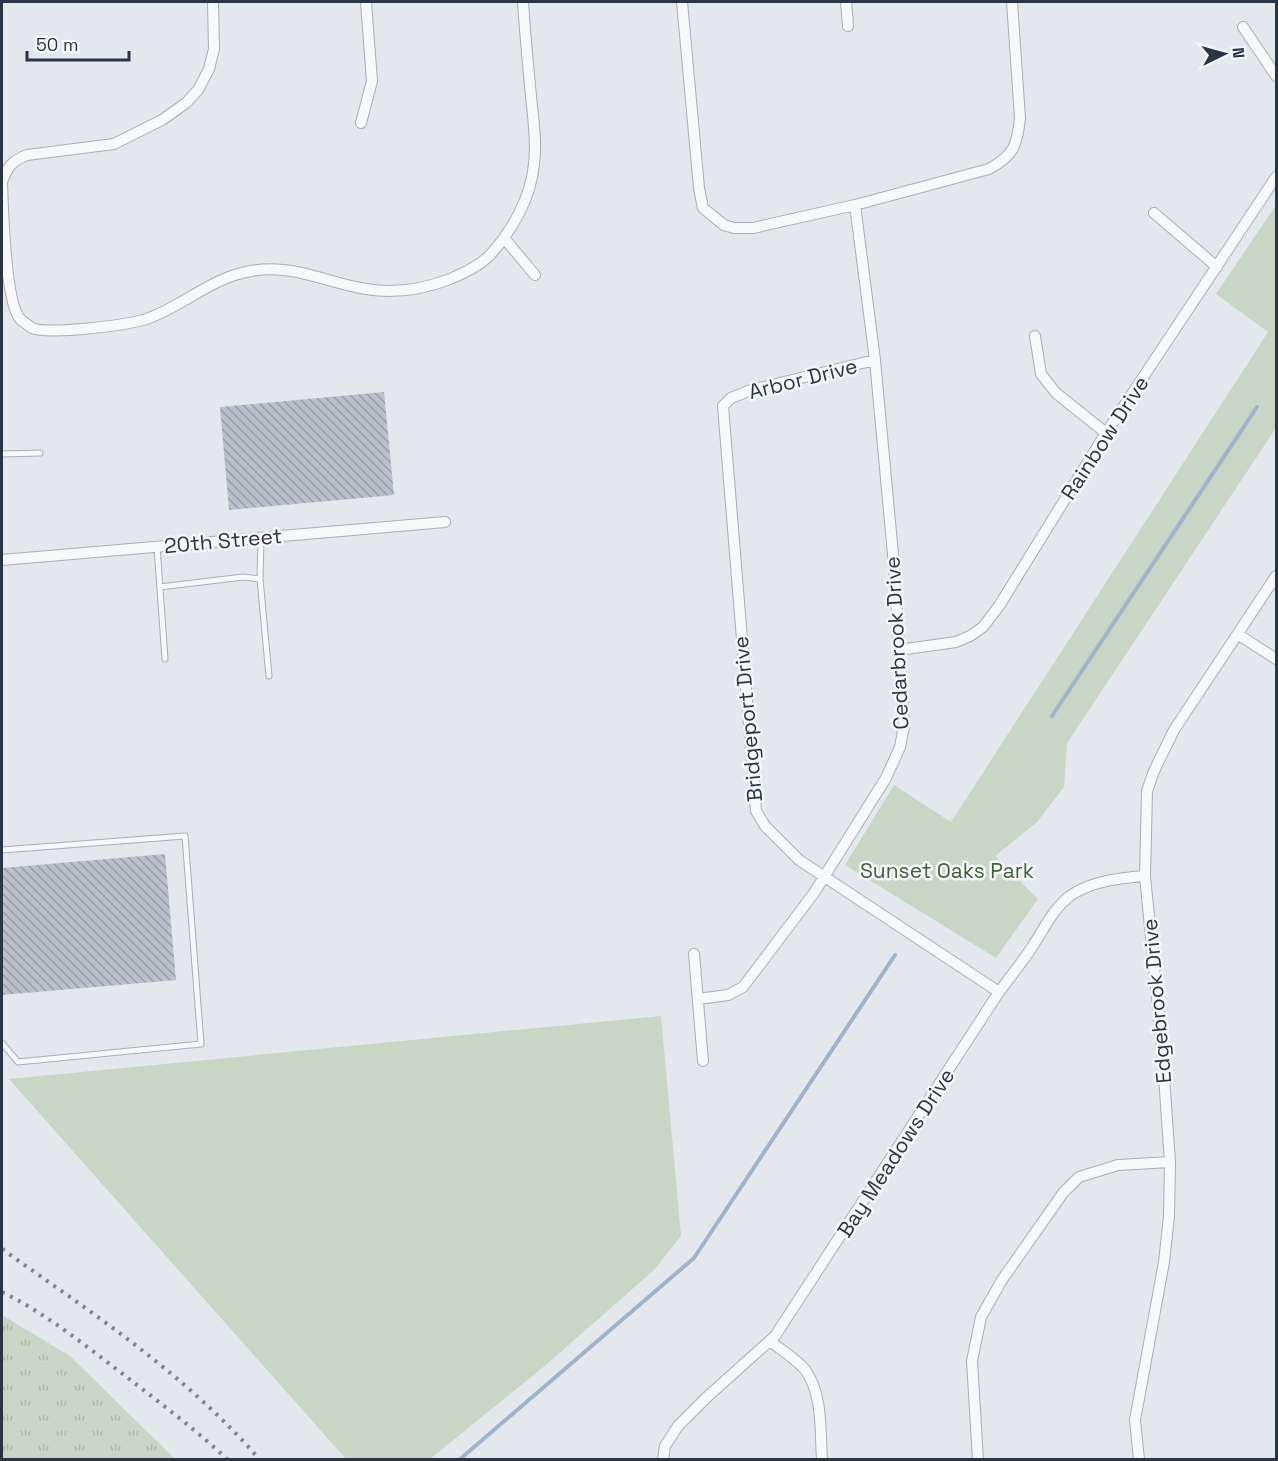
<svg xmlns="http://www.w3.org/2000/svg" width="1278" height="1461" viewBox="0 0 1278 1461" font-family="'Space Grotesk',sans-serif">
	<defs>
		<pattern id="grass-tufts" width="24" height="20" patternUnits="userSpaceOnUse" patternTransform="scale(1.5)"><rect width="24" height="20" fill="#c9d6c5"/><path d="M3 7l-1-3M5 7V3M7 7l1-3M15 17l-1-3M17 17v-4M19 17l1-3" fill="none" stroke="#adb8ab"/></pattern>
		<pattern id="building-back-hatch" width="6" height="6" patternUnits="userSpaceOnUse" patternTransform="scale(1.5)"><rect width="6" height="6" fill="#bbc0ca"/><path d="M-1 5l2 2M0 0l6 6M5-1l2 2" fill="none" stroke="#989da6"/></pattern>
	</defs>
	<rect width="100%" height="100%" fill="#e4e7ec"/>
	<!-- grass -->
	<path fill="url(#grass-tufts)" d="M2,1315l68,41 105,103h-173z"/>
	<!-- park -->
	<path fill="#c9d6c5" d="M1276,205v223l-209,315 -3,44 -27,35 -42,34 43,43 -42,59 -151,-93 49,-80 57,37 317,-490 -52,-38z
		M661,1016l20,220 -27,34 -107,94 -117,95h-84l-337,-380z"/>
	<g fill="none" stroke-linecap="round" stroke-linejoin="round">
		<!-- stream -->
		<path stroke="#9fb4cc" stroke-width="4" d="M1052,716l205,-309
			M459,1460l235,-202 201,-303"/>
	</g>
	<!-- building -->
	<path fill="url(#building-back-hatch)" d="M384,392l10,103 -165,15 -9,-103z
		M165,854l11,126 -174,15v-127z"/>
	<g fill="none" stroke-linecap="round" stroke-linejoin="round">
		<defs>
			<path id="service" d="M2,454l38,-1
				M157,547l8,112
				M260,579l1,-41
				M160,587l83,-10 17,2 9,97
				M2,850l183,-14 16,208 -183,18 -16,-19"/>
			<path id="minor" d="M213,2l1,47 -5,20 -11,21 -12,13 -24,17 -48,24 -87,11c-15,6 -20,12 -25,27 1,26 3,123 19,138 3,2 8,6 11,8 17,7 99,-3 117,-10 35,-13 64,-41 102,-47 41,-8 76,12 115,18 28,5 58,0 84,-10 12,-5 30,-14 39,-23 23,-25 42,-58 45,-92 3,-22 -1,-46 -3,-68 -3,-31 -6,-63 -8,-94
				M682,2l17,186 4,20 21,17 10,3h19l102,-23 134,-36c25,-14 28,-23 31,-51l-8,-116
				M846,2l2,24
				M1243,27l33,49
				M361,123l11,-42 -6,-79
				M1154,213l63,54
				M504,238l31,37
				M1035,336l6,38 15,19 50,40
				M875,360l-124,30 -20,8 -8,8 33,405 9,15 34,34 200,132
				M2,560l443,-38
				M1239,635l37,24
				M899,650l57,-8 14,-6 13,-9 16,-21 107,-173 170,-256
				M694,954l9,107
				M698,999l30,-4 15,-8 71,-94 72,-115 14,-31 4,-21 -10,-161 -19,-205 -20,-155
				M770,1341c11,9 28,19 36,30 17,25 14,60 16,89
				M663,1460l2,-14 13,-20 28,-28 69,-62 224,-344c12,-16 25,-32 35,-48 11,-17 20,-36 36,-48 21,-15 50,-18 75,-20
				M978,1460l-6,-99 9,-44 21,-37 61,-87 16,-16 39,-12 52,-3
				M1139,1460l-4,-40 29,-158 5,-46 1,-54 -8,-114 -17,-172 2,-85 7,-20 20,-41 102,-154"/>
		</defs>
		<!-- service casing -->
		<use href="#service" stroke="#a9aeb7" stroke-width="7"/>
		<!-- minor casing -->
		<use href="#minor" stroke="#a9aeb7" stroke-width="12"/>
		<!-- service -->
		<use href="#service" stroke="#f7f8fa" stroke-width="5"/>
		<!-- minor -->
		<use href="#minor" stroke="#f7f8fa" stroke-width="10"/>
		<!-- rail -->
		<path stroke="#7d8696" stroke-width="4" stroke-dasharray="3 6" stroke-linecap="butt" d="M2,1249c90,64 185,126 258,211
			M2,1292c43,21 83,53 122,83 35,27 71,54 104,85"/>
	</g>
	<g text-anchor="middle" stroke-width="5" stroke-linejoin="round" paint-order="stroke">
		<!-- street labels -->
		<g font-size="21" fill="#2b3445" stroke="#f4f6f9">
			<text transform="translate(803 379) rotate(-14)" y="7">Arbor Drive</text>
			<text transform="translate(1105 438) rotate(-57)" y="7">Rainbow Drive</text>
			<text transform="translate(223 541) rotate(-5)" y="7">20th Street</text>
			<text transform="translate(897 643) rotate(-93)" y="7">Cedarbrook Drive</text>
			<text transform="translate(748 719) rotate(-95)" y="7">Bridgeport Drive</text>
			<text transform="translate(1157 1001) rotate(-95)" y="7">Edgebrook Drive</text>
			<text transform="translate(896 1153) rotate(-57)" y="7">Bay Meadows Drive</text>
		</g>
		<!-- park labels -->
		<g font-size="21" fill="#3f6138" stroke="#f4f6f9">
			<text x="947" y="878">Sunset Oaks Park</text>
		</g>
	</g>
	<!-- border -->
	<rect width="1278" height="1461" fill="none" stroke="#2b3445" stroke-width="6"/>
	<!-- north arrow -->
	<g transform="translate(1224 54) rotate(85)" stroke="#f4f6f9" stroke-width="4.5" paint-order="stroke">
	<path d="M0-4.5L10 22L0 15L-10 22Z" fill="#2b3445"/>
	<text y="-9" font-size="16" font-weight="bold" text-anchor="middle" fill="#2b3445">N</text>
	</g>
	<!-- scale -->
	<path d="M27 51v9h102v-9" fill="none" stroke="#2b3445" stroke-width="3"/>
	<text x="36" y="51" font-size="18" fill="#2b3445" stroke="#f4f6f9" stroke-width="4.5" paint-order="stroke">50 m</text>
</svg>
